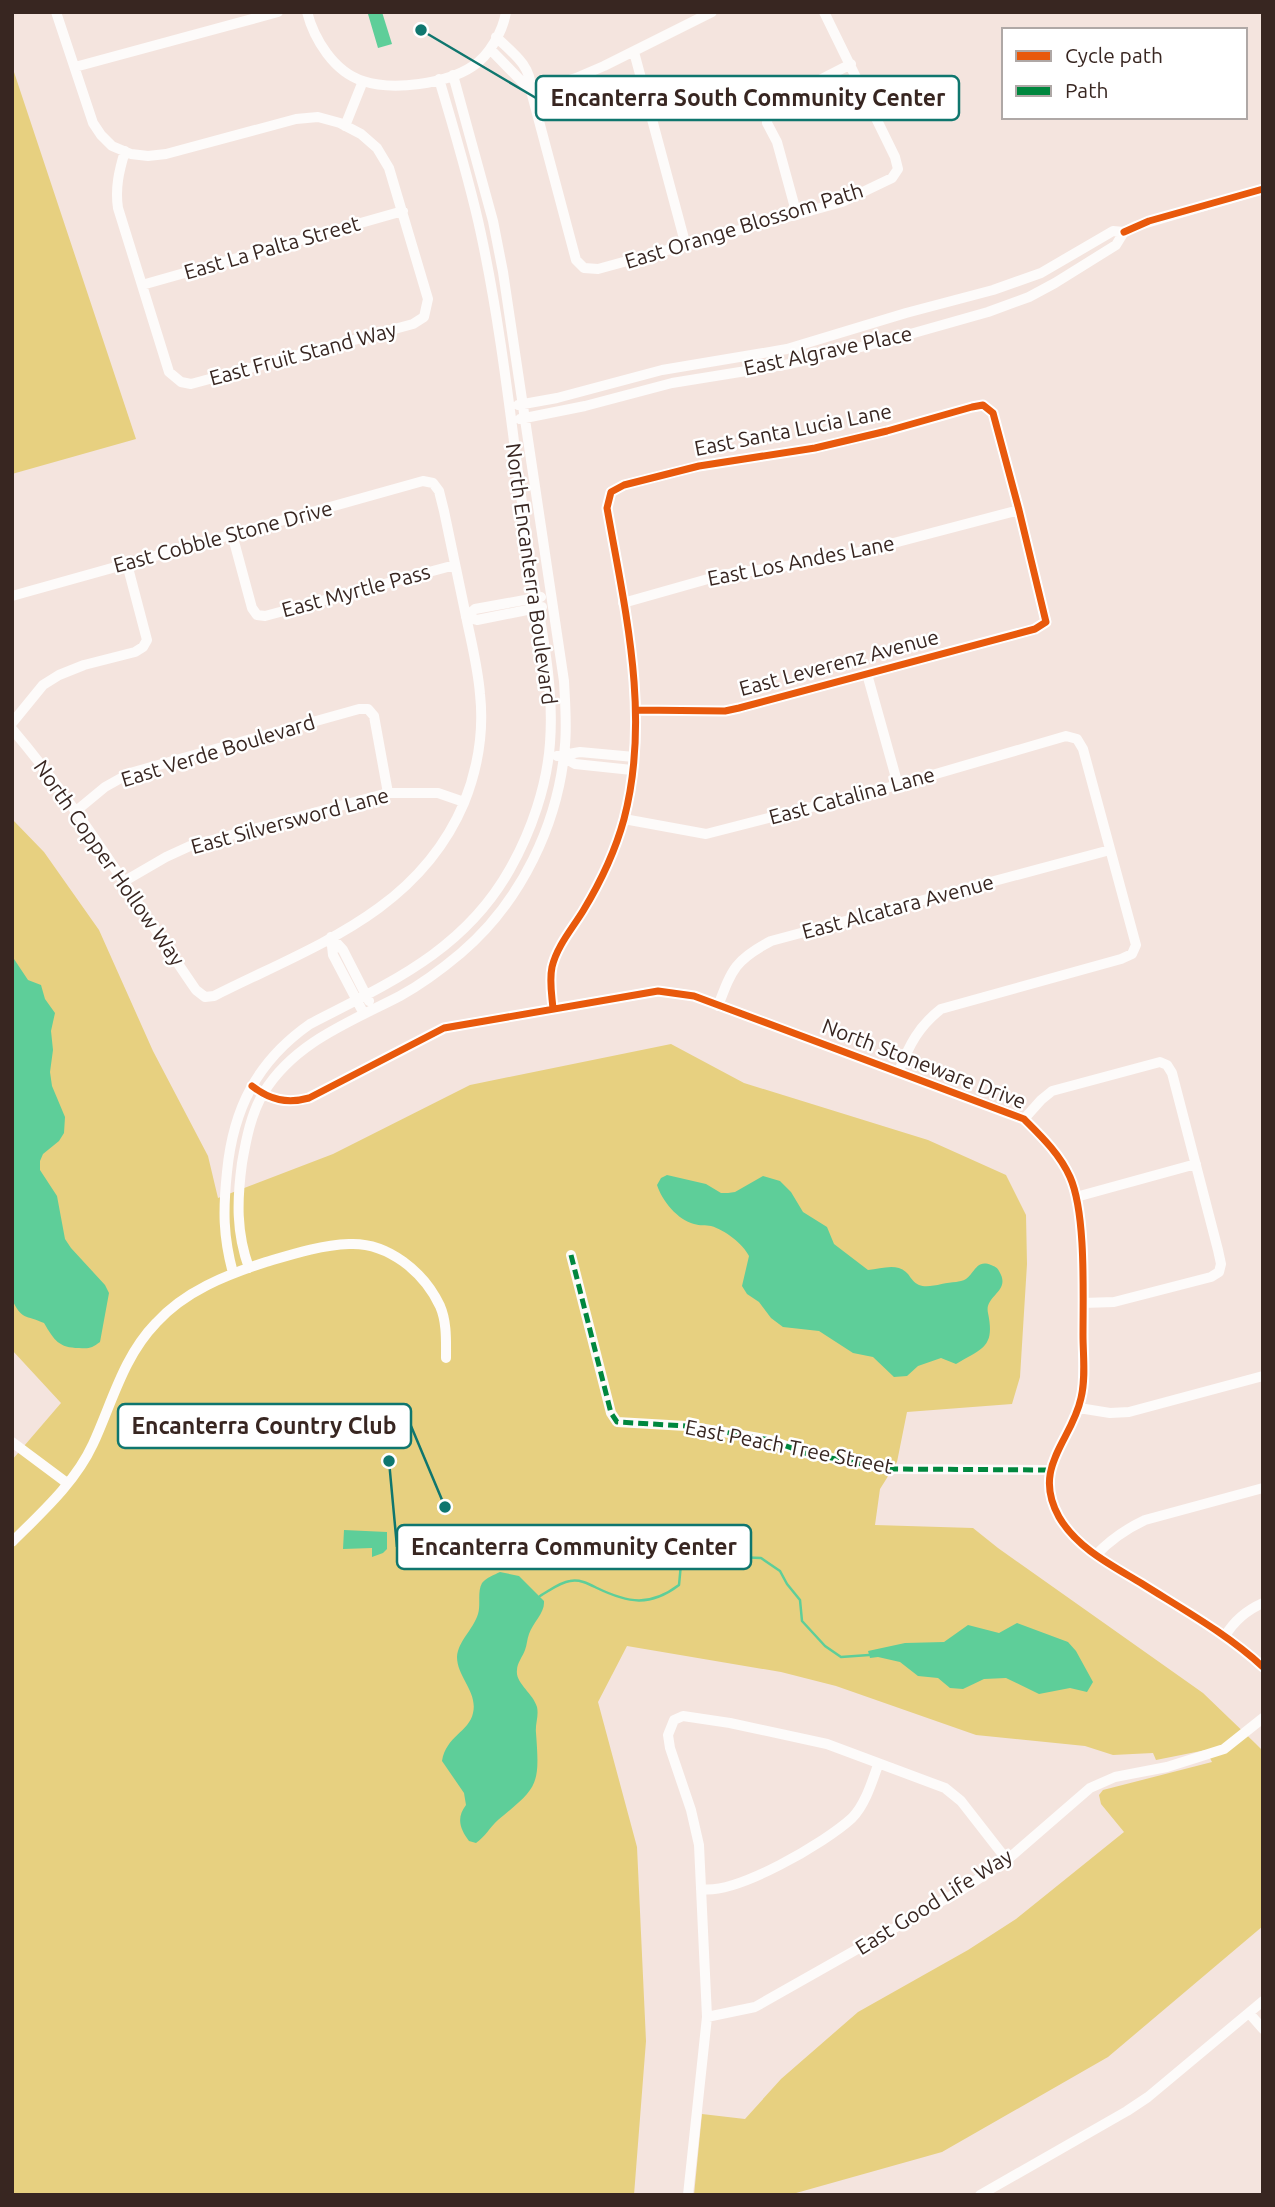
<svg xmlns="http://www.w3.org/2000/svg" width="1275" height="2207" viewBox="0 0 1275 2207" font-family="Ubuntu,sans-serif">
	<rect width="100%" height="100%" fill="#f4e4de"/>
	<!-- green -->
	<path fill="#e7d080" d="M12,66l124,373 -124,35z
		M12,819l32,33 55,78 54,121 55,105 10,42 115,-44 137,-69 201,-41 73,39 184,57 78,35 20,40 1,49 -7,113 -8,27 -105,8 -10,50 -17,27 -5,36 98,3 25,20 205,145 52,50 8,8v175l-155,131 -166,95 -153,43h-95l8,-81 43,5 36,-40 77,-67 110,-62 48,-31 108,-87 -23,-28 -2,-9 4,-5 109,-28 -6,-12 -50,10 -3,-7 -40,2 -28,-9 -109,-11 -140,-49 -55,-14 -154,-26 -29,56 39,145 9,194 -12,154h-622v-735l49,-57 -49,-53z"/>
	<!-- water -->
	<path fill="#5ece99" d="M374,12h8l10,32 -14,4 -10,-34z
		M12,956l16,24 13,5 4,14 10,14 -4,18 2,19 -3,22 2,14 13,31 -1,16 -5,8 -16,13 -3,7v9l17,26 8,43 6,9 34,37 4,8 -9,49c-8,6 -11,7 -21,6 -20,0 -25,-8 -35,-25 -18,-8 -23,-3 -32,-24z
		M667,1175l39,9 15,9h7l7,-1 28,-16 17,5 11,11 12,20 24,15 7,17 34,26c14,-1 29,-8 40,4 3,4 6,9 11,11 10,4 26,-3 37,-3 3,-1 7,-1 10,-3 9,-7 11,-20 25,-14 3,1 7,3 8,6 13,21 -15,24 -11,42 7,34 -5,35 -32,51l-15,-6 -23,8 -11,10 -13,1 -21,-20 -20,-4 -34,-22 -36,-4 -12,-9 -12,-16 -12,-8 -5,-8 7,-30c-6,-12 -24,-26 -38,-30 -5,-1 -11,0 -17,-2 -16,-4 -32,-23 -37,-39l4,-7z
		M344,1530l43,2v17l-4,4 -11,4v-9l-29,1z
		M500,1572l19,4 25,25c1,12 -11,21 -15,33 -2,5 -2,11 -4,16 -2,6 -8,13 -8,20 -2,13 16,23 20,37 2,9 -2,17 -1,26 4,53 2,54 -38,87 -8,7 -13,17 -22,23l-7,-2c-9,-12 -13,-23 -3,-36l-2,-12 -22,-32c4,-25 27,-29 31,-48 5,-21 -16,-36 -16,-56 1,-16 16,-27 21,-43 3,-10 -1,-22 4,-31 5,-6 12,-8 18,-11z
		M1017,1623l51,19 8,9 17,31 -6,10 -17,-4 -31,6 -33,-16 -22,1 -21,10 -13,-1 -12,-10 -20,-2 -18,-14 -22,-5 -8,1 -2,-7 37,-8 39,-1 24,-17 31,8z"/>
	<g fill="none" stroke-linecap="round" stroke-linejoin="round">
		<!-- stream -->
		<path stroke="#5ece99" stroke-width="2.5" d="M540,1596c9,-5 20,-14 30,-15 10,-2 19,3 27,7 31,15 53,19 82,-3l2,-21 12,-12 14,8 16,4 14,-7 24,1 19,13 7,13 13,16 2,21 23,25 16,11 28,-2"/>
		<!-- minor -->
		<path stroke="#fdfbfa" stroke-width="10" d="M56,12l37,111 8,12 11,11 19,8 17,2 18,-2 130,-35 22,-2 22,6 21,11 16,14 12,20 39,131 -4,18 -11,7 -222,60 -10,-2 -12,-10 -51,-164c-3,-20 1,-37 7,-57
			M307,12c7,27 27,60 56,69 30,10 83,3 110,-15 16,-10 30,-35 33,-54
			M496,37c17,16 36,29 35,54l45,169 8,8 14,1 244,-67 50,-24 6,-9 -3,-12 -71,-145
			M490,49l41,42
			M634,52l52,194
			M75,67l203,-55
			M531,91l45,-13 28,-12 108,-54
			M345,126l18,-45
			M797,215l-20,-73 -10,-19 1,-9 7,-11 76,-39
			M142,285l261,-74
			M518,405l39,-7 105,-28 125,-21 119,-36 87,-23 48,-17 72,-42 11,1
			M520,419l65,-13 87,-23 118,-19 92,-22 106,-30 41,-15 26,-14 61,-38 8,-13 12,-6 127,-37
			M232,534l20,74 5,7 8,1 190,-51
			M12,596l411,-115 10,2 6,8 5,20c8,37 15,73 23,110 5,24 11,48 13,73 4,37 -2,74 -16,109 -46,109 -151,143 -250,193l-9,1 -9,-7c-60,-87 -115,-180 -184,-261
			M623,603l99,-28 107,-15 190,-50
			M466,617l9,-8 66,-12
			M466,617l11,3 65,-13
			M867,674l31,111
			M12,723l31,-38 16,-10 25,-10 51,-13 8,-5 4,-7 -20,-76
			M557,756l23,-4 54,5
			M563,757l12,7 57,6
			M76,811l29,-24 25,-14 229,-64h9l6,7 14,77
			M624,819l82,15 192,-49 168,-49 11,3 6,10 53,196 -4,9 -11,5 -180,50c-22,17 -32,36 -42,62
			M123,882l43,-25 24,-11 198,-53h50l26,9
			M331,937l2,18 31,59
			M331,937l12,13 26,51
			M718,1006c14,-37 17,-46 53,-65l339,-91
			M553,1009c-1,-13 -4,-28 -1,-42 5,-21 20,-38 31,-56 17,-28 32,-59 41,-92 27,-103 1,-209 -17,-311l4,-16 13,-7 75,-19 116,-18 72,-17 85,-24 11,-2 10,8 26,97 27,112 -11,7 -296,79 -14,3 -88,-1
			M252,1086c18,14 35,18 57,12l135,-70 214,-37 36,5 330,123c17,17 36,35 46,58 16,36 13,116 13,158 0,20 3,43 -2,63 -9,43 -50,69 -22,119 18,31 52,48 82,66 41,26 85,50 122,84
			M1024,1119l17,-19 11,-9 108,-29 7,3 5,8 46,177 3,14 -2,8 -8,5 -97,25 -31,1
			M1076,1197l120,-33
			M571,1255l40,158 6,9 69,4 50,8 34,6 35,13 83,16 163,1
			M249,1268c-13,-36 -12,-68 -7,-105 4,-23 9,-50 22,-71 31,-50 86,-70 136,-96 22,-12 42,-27 61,-43 60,-51 98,-130 104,-208 2,-21 0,-43 -1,-64l-61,-409 -10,-51 -40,-146
			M233,1273c-10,-37 -10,-63 -6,-101 6,-63 30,-111 83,-148 79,-41 154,-73 200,-155 21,-37 37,-83 40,-126 5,-66 -13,-132 -22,-197 -15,-104 -25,-210 -47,-312 -11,-52 -27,-104 -42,-155
			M1079,1408l31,5 19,-1 134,-36
			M12,1442l55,41
			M12,1542c29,-29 63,-59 81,-98 19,-41 30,-87 63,-121 29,-32 70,-48 110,-61 27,-8 55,-17 83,-18 39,-2 75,28 91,62 7,16 6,35 6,52
			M1096,1555c15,-16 30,-26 49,-35l118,-32
			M1225,1636c9,-15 22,-26 38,-33
			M701,1889c35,6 124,-46 151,-71 13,-13 20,-36 26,-53
			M1249,2013l14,16
			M707,2017l48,-10 205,-116 47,-31 83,-72 25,-11 52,-10 57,-18 39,-31
			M688,2195l19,-178 -8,-172 -8,-35 -21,-62 -2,-13 6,-15 9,-4 47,7 97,21 118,44 16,13 46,59
			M980,2195l147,-84 21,-14 115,-96"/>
		<!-- quiet -->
		<path stroke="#00873e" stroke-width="5" stroke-dasharray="10 5" stroke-linecap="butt" d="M571,1255l40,158 6,9 69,4 50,8 34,6 35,13 83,16 163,1"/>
		<defs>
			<path id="cycleway" d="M1124,232l25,-11 114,-32
				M553,1009c-1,-13 -4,-28 -1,-42 5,-21 20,-38 31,-56 17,-28 32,-59 41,-92 27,-103 1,-209 -17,-311l4,-16 13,-7 75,-19 116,-18 72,-17 85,-24 11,-2 10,8 26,97 27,112 -11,7 -296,79 -14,3 -88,-1
				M252,1086c18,14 35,18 57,12l135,-70 214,-37 36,5 330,123c17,17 36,35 46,58 16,36 13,116 13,158 0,20 3,43 -2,63 -9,43 -50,69 -22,119 18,31 52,48 82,66 41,26 85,50 122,84"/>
		</defs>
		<!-- cycleway casing -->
		<use href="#cycleway" stroke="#fff" stroke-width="11"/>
		<!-- cycleway -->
		<use href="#cycleway" stroke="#e8590c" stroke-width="7"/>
	</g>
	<g text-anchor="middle" stroke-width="5" stroke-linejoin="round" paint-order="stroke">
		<!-- street labels -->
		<g font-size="21" fill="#382621" stroke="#fff">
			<text transform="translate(744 226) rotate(-17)" y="7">East Orange Blossom Path</text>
			<text transform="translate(272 248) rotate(-16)" y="7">East La Palta Street</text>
			<text transform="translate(828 351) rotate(-12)" y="7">East Algrave Place</text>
			<text transform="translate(303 354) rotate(-15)" y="7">East Fruit Stand Way</text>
			<text transform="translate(793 430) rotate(-11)" y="7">East Santa Lucia Lane</text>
			<text transform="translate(223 537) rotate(-15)" y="7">East Cobble Stone Drive</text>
			<text transform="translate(801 561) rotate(-11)" y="7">East Los Andes Lane</text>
			<text transform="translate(531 574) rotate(82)" y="7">North Encanterra Boulevard</text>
			<text transform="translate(356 591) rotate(-15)" y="7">East Myrtle Pass</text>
			<text transform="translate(839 663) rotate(-15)" y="7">East Leverenz Avenue</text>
			<text transform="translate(218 751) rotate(-17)" y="7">East Verde Boulevard</text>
			<text transform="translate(852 796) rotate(-15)" y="7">East Catalina Lane</text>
			<text transform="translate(290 821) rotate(-15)" y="7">East Silversword Lane</text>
			<text transform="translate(109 863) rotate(55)" y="7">North Copper Hollow Way</text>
			<text transform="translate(898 907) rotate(-15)" y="7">East Alcatara Avenue</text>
			<text transform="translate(924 1064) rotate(21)" y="7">North Stoneware Drive</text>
			<text transform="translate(789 1447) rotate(11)" y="7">East Peach Tree Street</text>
			<text transform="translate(934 1902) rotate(-32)" y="7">East Good Life Way</text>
		</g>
	</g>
	<!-- callouts -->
	<path fill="none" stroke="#0f766e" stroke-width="2.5" d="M421 30L536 98M445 1507L411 1426M389 1461L397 1547"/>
	<g fill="#0f766e" stroke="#fff" stroke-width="2.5">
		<circle cx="421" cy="30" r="7"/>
		<circle cx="445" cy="1507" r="7"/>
		<circle cx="389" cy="1461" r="7"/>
	</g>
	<g fill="#fff" stroke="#0f766e" stroke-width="2.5">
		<rect x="536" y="76" width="423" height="44" rx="7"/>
		<rect x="118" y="1404" width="293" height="44" rx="7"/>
		<rect x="397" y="1525" width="354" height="44" rx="7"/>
	</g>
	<g font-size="23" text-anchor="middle" font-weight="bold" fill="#382621">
		<text x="748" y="106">Encanterra South Community Center</text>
		<text x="264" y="1434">Encanterra Country Club</text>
		<text x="574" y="1555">Encanterra Community Center</text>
	</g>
	<!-- border -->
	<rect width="1275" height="2207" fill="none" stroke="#382621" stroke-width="28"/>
	<!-- legend -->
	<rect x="1002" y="28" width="245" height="91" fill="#ffffff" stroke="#afa8a6" stroke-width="2"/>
	<rect x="1016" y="51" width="35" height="10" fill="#e8590c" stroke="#afa8a6" stroke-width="2"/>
	<text x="1065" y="63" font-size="21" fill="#382621">Cycle path</text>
	<rect x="1016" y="86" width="35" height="10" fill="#00873e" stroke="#afa8a6" stroke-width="2"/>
	<text x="1065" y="98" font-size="21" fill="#382621">Path</text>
</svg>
